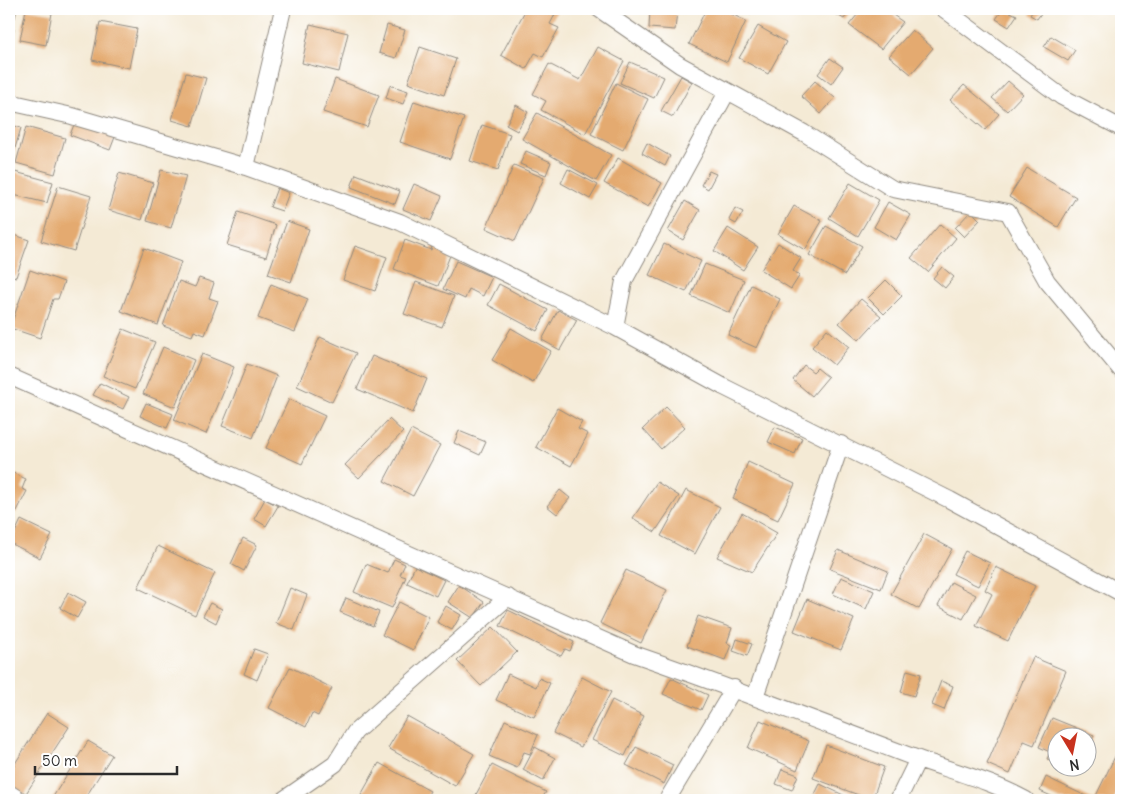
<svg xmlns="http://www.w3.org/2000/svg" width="1130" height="809" viewBox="0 0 1130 809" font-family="Delius,sans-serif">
	<rect width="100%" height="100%" fill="#fff"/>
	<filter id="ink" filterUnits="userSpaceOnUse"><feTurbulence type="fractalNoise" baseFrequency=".02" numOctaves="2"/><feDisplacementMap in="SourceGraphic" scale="10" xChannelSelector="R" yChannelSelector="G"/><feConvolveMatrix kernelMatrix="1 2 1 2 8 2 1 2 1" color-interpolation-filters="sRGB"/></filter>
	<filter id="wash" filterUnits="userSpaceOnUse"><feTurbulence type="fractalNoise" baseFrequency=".0096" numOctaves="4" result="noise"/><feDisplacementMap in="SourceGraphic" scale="20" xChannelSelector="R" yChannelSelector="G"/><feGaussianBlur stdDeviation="1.12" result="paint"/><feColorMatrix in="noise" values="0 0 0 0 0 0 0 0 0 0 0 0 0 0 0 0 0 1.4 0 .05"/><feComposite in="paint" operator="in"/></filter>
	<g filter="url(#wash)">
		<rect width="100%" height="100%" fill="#f4ead5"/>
		<g id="blocks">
			<!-- building -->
			<path fill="#e4aa70" d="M9,9h8l-2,9 -6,-1z
				M26,9l26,4 -6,32 -26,-5z
				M81,9h12l-1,3z
				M526,9h32l-8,15 9,4 -16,29 -8,-4 -9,16 -25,-14z
				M650,9l27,2 -2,19 -26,-2z
				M706,9h15l25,12 -19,41 -38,-18z
				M740,9h14l-3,6z
				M827,9h24l-7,10z
				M862,9h35l-4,6 10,7 -22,27 -32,-24z
				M1003,9l14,6 -8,12 -13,-8z
				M1034,9h10l-7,10 -7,-4z
				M100,22l37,7 -8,39 -37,-8z
				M310,24l38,9 -9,39 -37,-9z
				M387,25l18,5 -9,28 -17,-5z
				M758,26l28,16 -18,32 -29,-16z
				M9,28l5,1 -4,27h-1z
				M912,30l21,18 -22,26 -22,-18z
				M1051,36l24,14 -7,11 -24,-14z
				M420,47l36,12 -12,36 -36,-12z
				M598,47l26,14 -39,73 -44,-24 5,-9 -13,-7 16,-30 31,16z
				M830,58l13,9 -12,17 -13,-10z
				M630,62l34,15 -10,21 -34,-15z
				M186,73l20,5 -14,48 -20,-6z
				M681,76l11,6 -19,35 -12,-6z
				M335,79l44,16 -12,32 -44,-15z
				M815,81l20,17 -14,16 -20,-18z
				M1008,81l15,13 -16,17 -15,-13z
				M616,83l32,16 -25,51 -32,-16z
				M390,85l18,6 -5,13 -17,-6z
				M964,85l35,29 -14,16 -35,-30z
				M414,101l50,17 -14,41 -50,-17z
				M516,105l12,7 -11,19 -11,-6z
				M537,113l74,42 -15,26 -74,-42z
				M75,122l40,15 -5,13 -40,-15z
				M9,124l12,4 -11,37 -1,-1z
				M482,125l28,9 -12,36 -28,-9z
				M26,127l39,11 -10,36 -39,-11z
				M647,143l23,13 -5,10 -23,-13z
				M526,151l25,11 -5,13 -26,-11z
				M618,158l44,25 -14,24 -44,-24z
				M514,165l30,13 -29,63 -29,-13z
				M1027,168l49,29 -18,30 -49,-30z
				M568,169l30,16 -8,14 -29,-16z
				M161,170l25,6 -15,52 -24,-7z
				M709,171l7,3 -8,15 -7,-4z
				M15,172l38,10 -6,21 -38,-9z
				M119,173l34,10 -11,37 -34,-10z
				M356,174l44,17 -5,13 -44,-17z
				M850,183l29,17 -21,36 -29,-18z
				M414,184l28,12 -11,25 -28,-12z
				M58,186l33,10 -17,55 -33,-10z
				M277,188l12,5 -7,18 -12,-4z
				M685,201l15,9 -17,30 -15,-9z
				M888,202l23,13 -15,25 -22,-13z
				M794,206l28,15 -17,29 -27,-16z
				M735,208l8,4 -7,12 -7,-4z
				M971,211l9,9 -16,17 -9,-9z
				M238,212l38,13 -10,32 -39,-12z
				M287,221l22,8 -18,53 -23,-8z
				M940,224l16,14 -28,34 -17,-14z
				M826,226l36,20 -17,29 -36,-20z
				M728,228l30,19 -15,23 -29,-19z
				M9,233l20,7 -13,37 -7,-2z
				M405,240l26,10 1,-4 19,7 -13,33 -44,-17z
				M778,243l23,15 -8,13 7,4 -9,14 -30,-19z
				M664,244l37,17 -15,31 -37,-17z
				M355,246l32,11 -12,34 -32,-11z
				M144,248l37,14 -23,63 -37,-14z
				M456,261l36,16 -9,19 -14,-7 -4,10 -22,-10z
				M705,264l39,16 -14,33 -39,-17z
				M942,267l12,10 -9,11 -12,-10z
				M30,270l34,12 -6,17h-5l-13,39 -30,-10z
				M199,278l15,5 -5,15 9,3 -13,34 -11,-4 -2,5 -29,-10 16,-45 16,6z
				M886,280l16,16 -18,18 -16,-16z
				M416,282l38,14 -12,31 -38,-13z
				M271,284l37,15 -13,33 -37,-14z
				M499,284l49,26 -11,21 -49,-26z
				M751,285l29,14 -23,49 -29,-13z
				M9,298l5,2 -5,14z
				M861,299l20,17 -22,24 -20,-17z
				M558,310l19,10 -17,30 -18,-10z
				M511,328l40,23 -18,32 -41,-23z
				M123,329l32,13 -20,47 -32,-13z
				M827,329l22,18 -15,18 -22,-18z
				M320,337l36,16 -24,49 -35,-16z
				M163,347l31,13 -19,47 -32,-13z
				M202,354l32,13 -28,67 -32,-14z
				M372,356l55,23 -14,34 -56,-24z
				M247,364l30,12 -24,62 -31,-12z
				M804,365l9,7 4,-4 11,9 -16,19 -19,-16z
				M100,383l29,14 -6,12 -30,-14z
				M289,399l36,17 -23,48 -36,-16z
				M146,403l27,11 -6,14 -27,-12z
				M666,407l19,20 -24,22 -18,-20z
				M557,408l25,14 -4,7 10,5 -17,32 -35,-19z
				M389,419l14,13 -44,46 -14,-13z
				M775,427l27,11 -7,16 -27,-12z
				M411,430l29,15 -27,51 -29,-15z
				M459,431l27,11 -6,13 -26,-12z
				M748,462l47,22 -17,36 -45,-21z
				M9,471l17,8 -4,10 5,2 -11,22 -7,-3z
				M657,482l22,14 -24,36 -22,-14z
				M560,490l10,8 -13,16 -10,-8z
				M686,490l34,17 -25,47 -34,-18z
				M265,499l13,7 -12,20 -12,-7z
				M742,513l35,20 -25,39 -35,-15z
				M21,520l31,15 -12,23 -30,-15z
				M924,534l28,15 -33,60 -28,-15z
				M243,538l14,7 -13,26 -13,-7z
				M158,546l57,27 -20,42 -57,-27z
				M838,550l50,21 -7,18 -51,-20z
				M965,551l25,12 -12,23 -25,-12z
				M394,559l11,5 -5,11 6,2 -14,31 -38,-16 12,-28 22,9z
				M415,566l29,14 -8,16 -29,-13z
				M996,567l39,19 -27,55 -32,-15 16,-32 -7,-4z
				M626,570l41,20 -26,53 -41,-20z
				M841,577l33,14 -8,18 -33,-15z
				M951,582l25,13 -13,24 -25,-13z
				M459,585l25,17 -11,16 -25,-16z
				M290,588l17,7 -13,35 -18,-7z
				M68,592l18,10 -9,16 -17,-10z
				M346,598l33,14 -6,14 -33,-14z
				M807,599l47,20 -13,31 -47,-19z
				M399,602l30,15 -16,33 -31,-15z
				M210,603l12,6 -6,14 -13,-7z
				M446,606l15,9 -9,15 -15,-8z
				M508,610l66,32 -4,9 -5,-2 -4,7 -61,-30z
				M698,616l34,12 -5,15 4,2 -6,15 -38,-14z
				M493,627l24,25 -36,34 -24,-25z
				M737,639l15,5 -5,12 -14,-5z
				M254,649l14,5 -11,26 -13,-6z
				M1033,657l33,14 -32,74 -10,-4 -14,33 -23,-10z
				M290,667l42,21 -14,28 -6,-3 -6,14 -37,-19z
				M907,670l14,4 -7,22 -13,-4z
				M508,674l28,13 3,-9 11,5 -16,34 -38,-17z
				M582,677l29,15 -30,55 -28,-14z
				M671,678l37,17 -7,15 -38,-16z
				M941,681l12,5 -9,24 -12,-5z
				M612,700l32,16 -19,40 -33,-16z
				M47,713l22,14 -44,68 -16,-11v-11z
				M407,716l67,38 -19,32 -67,-38z
				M1052,718l42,17 -6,15v-14h-30v27l-11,-4 3,-7 -11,-5z
				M505,720l33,15 -8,19 -6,-2 -7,16 -28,-12z
				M760,720l49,21 -12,29 -49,-22z
				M88,741l24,14 -28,45h-33z
				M1121,744v40l-7,16h-54l-20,-9 6,-14 48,23z
				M826,745l58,22 -12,33 -59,-22z
				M535,747l20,11 -12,23 -20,-11z
				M636,747l37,18 -9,19 -38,-19z
				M379,763l51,28 -5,9h-55l-9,-5z
				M492,765l54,27 -5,8h-68z
				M782,769l16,6 -6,15 -16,-6z
				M820,784l34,16h-42z"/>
		</g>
	</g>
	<g filter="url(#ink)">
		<use href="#blocks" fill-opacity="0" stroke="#908a80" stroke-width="1"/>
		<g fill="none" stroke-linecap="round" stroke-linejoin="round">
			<defs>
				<path id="street" d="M599,9l81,56 124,68 89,56 115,23 39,69 74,89
					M944,9l118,88 59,31
					M9,102l63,14 174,51 154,55 215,105 109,60 226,113 171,93
					M246,167l37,-158
					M615,327l9,-46 103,-189
					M9,376l625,278c90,31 179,65 268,99 41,16 86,26 124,47
					M755,697l86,-253
					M9,793l11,7
					M283,800l52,-36 20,-32 153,-135
					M667,800l67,-112
					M898,800l20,-41"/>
			</defs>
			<!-- street casing -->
			<use href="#street" stroke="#908a80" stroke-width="18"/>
			<!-- street -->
			<use href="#street" stroke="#fff" stroke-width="16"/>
		</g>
	</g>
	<!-- margin -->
	<rect width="1130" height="809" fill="none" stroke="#fff" stroke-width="30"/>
	<!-- north arrow -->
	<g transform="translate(1072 752) rotate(170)"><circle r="24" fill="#ffffff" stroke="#aaaaaa"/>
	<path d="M0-4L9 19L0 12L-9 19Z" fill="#c8321e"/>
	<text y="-8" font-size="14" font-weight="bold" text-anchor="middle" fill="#2b2b2b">N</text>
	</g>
	<!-- scale -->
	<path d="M35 766v8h142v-8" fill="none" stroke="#2b2b2b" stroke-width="2.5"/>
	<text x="42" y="766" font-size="15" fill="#2b2b2b" stroke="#ffffff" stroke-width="4" paint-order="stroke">50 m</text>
</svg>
